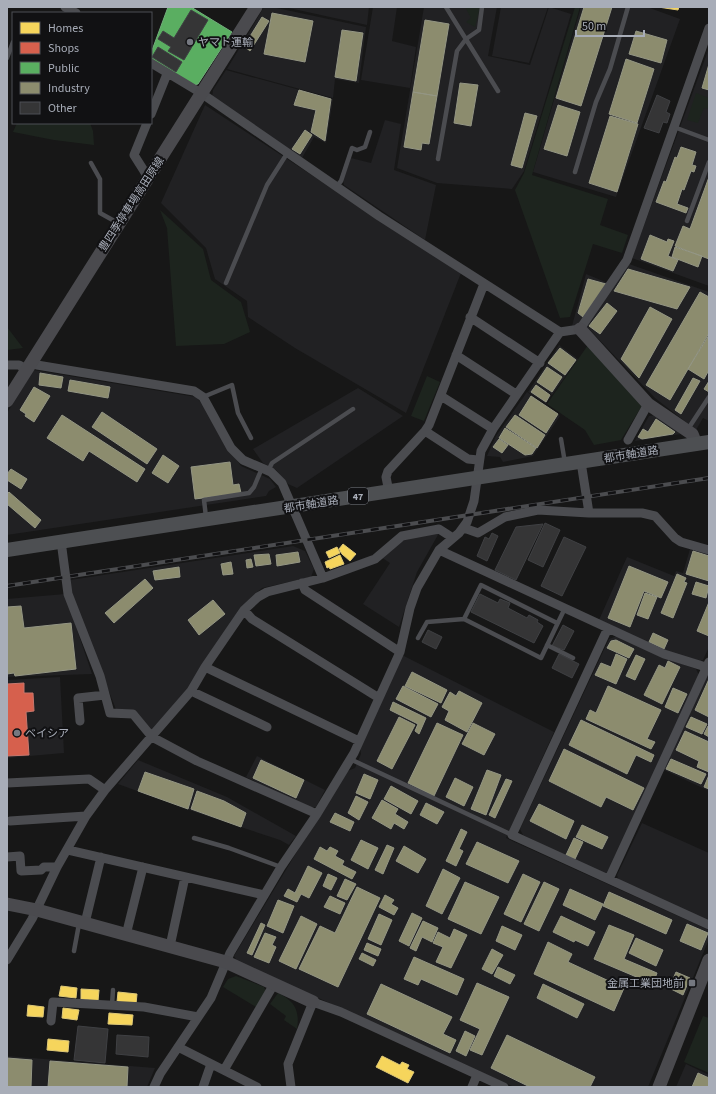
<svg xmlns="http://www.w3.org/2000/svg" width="716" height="1094" viewBox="0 0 716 1094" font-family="'Source Sans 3','Noto Sans JP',sans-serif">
	<rect width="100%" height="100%" fill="#171717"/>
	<!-- built -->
	<path fill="#212123" d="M264,7h8l94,20 -7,56 -24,-4 -2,19 -106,-29z
		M284,7h85l-2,18z
		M373,7h24l-5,34 24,6 -6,41 -49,-8z
		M424,7h73l-9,49 42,9 19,-58 22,7 -47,157 -12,18 -75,-6 -40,-15z
		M501,7h47l-19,56 -37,-7z
		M581,7h66l33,12 -64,178 -83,-25z
		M709,48v238l-77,-28z
		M226,70l107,29 -7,44 -12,-6 -12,21 -90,-60 1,-8z
		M205,105l256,168 -55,140 -111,-65 -47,-31 -1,-16 -32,-22 -9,-31 -45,-45z
		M385,120l16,4 -7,46 42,15 -11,55 -81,-55 -1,-5 8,-22 20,5z
		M629,264l80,28v129l-6,-3 -7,12 -41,-32 -68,-71z
		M586,274l22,9 -28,41 -8,2z
		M559,345l19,14 -26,36 -6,-4 5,5 -5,8 -18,-12z
		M34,370l162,27 10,11 9,19 26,39 29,13 6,8 -7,4 -3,5 -259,39v-122z
		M358,388l45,28 -106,72 -9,-4 -12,-14 -13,-7 -10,-14z
		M527,392l33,24 -27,40 -30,6 -3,-5 -13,-1 9,-20z
		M656,415l25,19 -46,7 14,-25z
		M439,533l-22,39 -18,55 -36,-23 27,-41 -9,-6 24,-18z
		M293,546l12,5 9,18 -3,8 -49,11 -21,19 -48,77 -37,45h-5l-15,-18 -19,1 -47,-119v-13z
		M690,549l19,5v93l-6,13 -5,2 -32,-9 -67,-33 28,-63 47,19 2,-5 7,2z
		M65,594l27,80 -85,3v-78z
		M617,636l45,21 34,12 3,6 -90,198h-10l-76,-38 -3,-6 89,-190z
		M402,655l152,77 -48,106 203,92v9l-61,148h-134l-277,-126 -3,-5 111,-184 10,-4 6,-14 -1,-7z
		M709,672v119l-45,-21z
		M60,677l4,76 -57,5v-78z
		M257,756l68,34 -9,17h-9l-61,-30z
		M138,760l89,37 69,39 -7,9 -9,-5 -91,-30 -71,-26z
		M642,823l67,30v72l-90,-43 -2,-7z
		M7,1056l148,12 -8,19h-140z
		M686,1064l23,11v12h-33z"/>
	<!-- green -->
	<path fill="#1d241e" d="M465,7h15l-5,20 -9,-5 5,-4z
		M575,7h5l-48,168 76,24 -8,26 28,10 -6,18 -29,-9 -23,73 -10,1 -45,-128 9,-17z
		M696,93l13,5v11l-5,-1 -6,15 -11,-3z
		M17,123h73l3,8 1,14 -40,-5 -41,-8z
		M160,210l43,39 8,31 30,22 9,30 -26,12 -48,2 -9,-118z
		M7,327l16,21 -16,2z
		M588,345l55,59 -22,36 -27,5 -9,-15 -38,-26z
		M427,376l13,6 -16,39 -13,-5z
		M236,976l28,11 2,5 -10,15 -33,-20 5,-8z
		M278,993c17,8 22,18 19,36l-13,-9 2,-4 -16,-12z
		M703,1016l6,2v55l-25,-11z"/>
	<!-- homes -->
	<path fill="#f6d55c" stroke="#dfc978" d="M658,7h21l-1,3z
		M343,544l13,10 -6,7 -8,-7 -3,-5z
		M337,547l3,6 -11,5 -3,-6z
		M340,555l4,9 -14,5 -1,-2 -2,1 -2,-6z
		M61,986l16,2 -1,10 -17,-2z
		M81,989l18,1 -1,11 -17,-2z
		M118,992l19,2 -1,10 -19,-2z
		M28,1005l16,2 -1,10 -16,-1z
		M63,1008l16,2 -2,10 -15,-2z
		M109,1013l24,2 -1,10 -24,-1z
		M48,1039l21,2 -1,11 -21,-2z
		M382,1056l18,9 2,-3 7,3 -2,4 7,3 -6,11 -32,-16z"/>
	<!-- shops -->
	<path fill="#d6604d" stroke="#c8776d" d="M24,683v10h9l1,18 -8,1 3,43 -22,1v-72z"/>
	<!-- public -->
	<path fill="#5aae61" stroke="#71ae7b" d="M168,7h23l41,25 -34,52 -5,1 -42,-25v-7z"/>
	<!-- industry -->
	<path fill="#8c8c6e" stroke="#949684" d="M584,7h28l-31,99 -25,-8z
		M272,13l41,8 -8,41 -41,-8z
		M262,17l7,4 -19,30 -6,-5z
		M425,20l24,4 -12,72 -24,-4z
		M342,30l21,3 -7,48 -21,-4z
		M636,31l31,9 -6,23 -32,-9z
		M626,59l28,10 -17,54 -28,-9z
		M709,64v26l-7,-2z
		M460,83l18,2 -7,41 -17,-3z
		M299,90l32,9 -6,42 -14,-9 5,-22 -22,-5z
		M413,92l24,4 -8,48 -7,-1 -1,7 -17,-3z
		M558,105l22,7 -13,44 -23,-7z
		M525,113l12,3 -15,52 -11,-3z
		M610,116l28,8 -21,68 -28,-9z
		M305,130l7,5 -12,19 -8,-5z
		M681,147l15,5 -4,13 4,1 -2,6 -3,-1 -7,19 -2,-1 -5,15 11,4 -2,5 -30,-11 8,-21 2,1 9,-25 2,1z
		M709,177v82l-34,-13 8,-20 7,3z
		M650,235l17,7 1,-3 6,2 -6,15 10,4 -5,11 -32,-12z
		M675,247l27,9 -4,11 -26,-10z
		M628,269l62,18 -13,22 -63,-18z
		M588,279l18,5 -23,33 -5,-4z
		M700,292l9,5v36l-39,67 -24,-15z
		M607,303l10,8 -17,23 -11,-8z
		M650,307l22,12 -33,59 -18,-19z
		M709,335v35l-5,9 -16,-10z
		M560,348l16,12 -11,15 -17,-12z
		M547,367l15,10 -10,15 -15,-10z
		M40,373l23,4 -2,11 -22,-3z
		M693,378l7,3 -19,33 -6,-4z
		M70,380l40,7 -2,11 -40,-7z
		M709,381v11l-5,-3z
		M536,385l14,10 -4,7 -15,-10z
		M34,387l16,9 -16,26 -9,-6 1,-2 -6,-4z
		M531,396l27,18 -12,19 -27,-18z
		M102,412l55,37 -10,15 -55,-37z
		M62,415l83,54 -8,13 -48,-31 -6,10 -36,-23z
		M515,415l30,20 -8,13 -31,-21z
		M656,419l19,13 -2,2 -31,5 -4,-2 5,-8 5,3z
		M505,428l31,20 -4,6 -7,1 -26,-17z
		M499,439l9,6 -6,8 -9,-6z
		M163,455l16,11 -11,17 -16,-10z
		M230,462l3,23 6,-1 2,9 -46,6 -4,-32z
		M11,469l16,10 -6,10 -14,-9v-6z
		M9,492l32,28 -6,8 -28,-24v-10z
		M693,551l16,5v25l-23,-7z
		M298,552l2,10 -23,4 -1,-11z
		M269,554l2,10 -15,2 -2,-11z
		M251,559l2,8 -6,1 -1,-8z
		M231,562l2,12 -10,1 -2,-11z
		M629,566l39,16 -7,16 -17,-7 -14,36 -22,-9z
		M179,567l1,10 -25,3 -2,-9z
		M677,574l9,4 -2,4 3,1 -14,35 -12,-5z
		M145,579l8,9 -39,35 -9,-10z
		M696,582l13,4 -3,12 -14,-4z
		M645,593l12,4 -9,22 -11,-4z
		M213,600l12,14 -26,21 -11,-15z
		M709,602v34l-12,-5z
		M21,606l3,22 47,-5 5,46 -61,7 -1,-3 -7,1v-67z
		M653,633l15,7 -4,9 -15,-7z
		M616,640l18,9 -5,9 -22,-10 4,-7z
		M616,654l11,5 -11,25 -21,-9 6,-12 10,4z
		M636,655l9,4 -10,21 -9,-4z
		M668,661l12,6 -18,37 -18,-9 15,-30 6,3z
		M412,672l35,18 -6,13 -36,-17z
		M709,679v38l-14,-7z
		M403,686l35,18 -7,13 -35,-18z
		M608,686l53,24 -14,29 8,3 -4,7 -65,-30 4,-9 6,3z
		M673,688l14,6 -9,19 -13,-6z
		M459,691l23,12 -15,29 -22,-12 4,-9 -7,-4 8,-15 6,4z
		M393,702l33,16 -7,16 -4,-3 3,-7 -28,-14z
		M399,717l16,8 -23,44 -15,-8z
		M691,717l16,7 -5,10 -16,-7z
		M581,720l73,35 -3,7 -15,-7 -9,19 -58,-29z
		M437,723l26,12 -29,61 -26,-13z
		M473,723l22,11 -11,21 -22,-11z
		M708,726l1,1v10l-5,-3z
		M685,731l24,11v30l-12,-5 2,-6 -23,-11z
		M564,749l80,39 -11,22 -27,-13 -5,10 -52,-26z
		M671,759l35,15 -5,10 -35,-15z
		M261,760l43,20 -8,18 -43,-20z
		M487,770l14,5 -15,40 -15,-6z
		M145,772l49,17 -6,20 -50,-18z
		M364,774l14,6 -8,19 -14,-6z
		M709,775v14l-5,-2z
		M455,778l18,9 -9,19 -18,-9z
		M506,779l6,2 -17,37 -6,-3z
		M391,786l27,15 -7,13 -27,-15z
		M197,791l27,10 22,12 -5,14 -50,-18z
		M356,796l12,6 -9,18 -11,-7z
		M382,800l16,9 -3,5 13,8 -4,7 -10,-6 -3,6 -19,-11z
		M426,803l18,9 -7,12 -17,-9z
		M539,804l35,17 -8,18 -36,-18z
		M335,813l19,9 -4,9 -20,-9z
		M582,825l26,12 -6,12 -26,-12z
		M461,829l6,3 -8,17 4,2 -7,15 -10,-5z
		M574,838l9,4 -8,17 -9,-4z
		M361,840l17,8 -10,21 -17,-9z
		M477,842l42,19 -11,22 -42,-19z
		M387,845l7,3 -11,26 -8,-4z
		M404,846l22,13 -8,14 -22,-12z
		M320,847l7,4 3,-4 8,4 -3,5 9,5 -2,4 14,7 -4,7 -38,-20z
		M308,866l14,7 -13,25 -8,-4 -4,8 -13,-6 4,-7 7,4z
		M443,869l17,9 -18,36 -16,-8z
		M328,874l9,4 -6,12 -8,-4z
		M523,874l17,8 -19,40 -17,-8z
		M345,879l11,5 -9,16 -10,-4z
		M465,882l34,15 -18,37 -33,-15z
		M544,882l15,7 -20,42 -15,-7z
		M357,887l23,11 -42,89 -39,-18 21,-43 15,7z
		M570,889l33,15 -8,16 -32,-15z
		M609,892l63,28 -6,14 -63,-28z
		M385,895l9,5 -3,4 7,4 -4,7 -15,-8z
		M330,896l15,7 -5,11 -16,-7z
		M278,900l16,6 -11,27 -16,-7z
		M412,913l10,5 -13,28 -10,-5z
		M379,914l13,6 -11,25 -13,-6z
		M301,916l16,8 -21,45 -17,-8z
		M561,916l34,16 -7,14 -13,-6 -1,2 -21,-10z
		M423,921l15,7 -6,14 -10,-5 -6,14 -6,-3z
		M261,923l4,2 -13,30 -5,-2z
		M687,924l21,9 -7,17 -21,-9z
		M609,925l25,10 -10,24 33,14 -4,11 -59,-25z
		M502,926l20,9 -7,15 -19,-9z
		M454,929l13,6 -16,33 -15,-6 7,-15 -10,-4 5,-11 12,6z
		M265,933l11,4 -4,8 4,2 -7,16 -15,-6z
		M636,938l27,12 -7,16 -27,-13z
		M548,942l24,12 -4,8 56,26 -10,23 -80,-37z
		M367,943l14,6 -3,7 -14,-6z
		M492,949l11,6 -11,19 -10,-5z
		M362,953l14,7 -3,6 -14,-7z
		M414,957l50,22 -7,16 -36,-16 -3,6 -14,-6z
		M498,967l17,8 -5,9 -16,-8z
		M676,972l14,6 -7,17 -14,-7z
		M477,983l32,14 -27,58 -12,-5 10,-21 -20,-9z
		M381,984l71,33 -9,17 13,6 -6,13 -83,-39z
		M543,984l41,20 -7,14 -40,-20z
		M465,1031l10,5 -9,20 -10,-5z
		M507,1035l88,42 -5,10h-60l-39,-19z
		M7,1058l25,2 -1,27h-24z
		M50,1061l78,6 -1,20h-79z
		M698,1073l11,5v9h-17z"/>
	<!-- building -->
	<path fill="#353536" stroke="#3f4043" d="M191,10l17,10 -24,40 -16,-9 3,-4 -13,-8 5,-8 11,7z
		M158,47l24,15 -6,10 -24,-15z
		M657,95l13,6 -4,11 4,2 -3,9 -4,-1 -4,11 -15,-5z
		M545,523l15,7 -17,37 -15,-7z
		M543,524l-27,56 -21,-10 21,-43z
		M492,533l6,3 -11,25 -10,-5 8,-19 4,2z
		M564,537l22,10 -24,49 -21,-10z
		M480,594l18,9 2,-4 10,4 -2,5 19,10 2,-3 9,5 -1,2 6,4 -9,17 -63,-31z
		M563,625l11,6 -10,19 -12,-4z
		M428,630l14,7 -6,12 -14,-7z
		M559,654l20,10 -7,14 -20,-10z
		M78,1026l30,3 -3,34 -31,-3z
		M117,1035l32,2 -1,20 -32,-3z"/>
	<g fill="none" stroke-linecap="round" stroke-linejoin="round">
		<!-- lane -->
		<path stroke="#4b4c50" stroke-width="4.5" d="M446,7l52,84
			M7,58l6,-16
			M674,127l35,13
			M438,159l19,-108 9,-12 13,-9 3,-23
			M91,163l9,16v34l18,10
			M575,172l21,-70 14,-33 18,-62
			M337,186l4,-5 11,-33 5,2 8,-3 5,-15
			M687,221l22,-59
			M226,283l41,-98 21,-33
			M203,397l29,-12 6,28 13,25
			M688,429l21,-32
			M561,439l4,24
			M268,471l4,-8 81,-54
			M206,517l-2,-17 45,-7 5,-6 8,-19
			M464,619l17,-34 76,38
			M418,638l9,-16 37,-3 77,39 24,-50
			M547,645l26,13
			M350,759l162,76
			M194,838l35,10 52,19
			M74,951l5,-27
			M112,1005l1,-15"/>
		<!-- street -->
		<path stroke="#4b4c50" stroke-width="9" d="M65,7l11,6
			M151,63l50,30 178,123 181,116
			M151,114l16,-40
			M147,123l-13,32 12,19 3,2
			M470,317l70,46
			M456,355l60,39
			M31,361l6,4 157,26 9,6 28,51 12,12 28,12 11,11 41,95
			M7,365h12l7,4
			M441,396l52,33
			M425,431l43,28 10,1
			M628,440l20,-36
			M581,462l8,51
			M389,492l-3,-15 2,-6 37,-40 4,-6 55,-141
			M464,528l14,5 27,-16 33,-7 51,3h53l13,3 20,22 6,4 28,8
			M61,541l7,53 32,82 10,37 23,1 19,23 45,24 120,53
			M439,550l225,104 45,14
			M302,583l3,7 95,62
			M244,610l8,9 127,79
			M608,628l-96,207 197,90
			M205,667l154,74
			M191,691l76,36
			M80,721l-2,-23 27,-3
			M7,783l82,-4 16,11
			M10,821l76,-5
			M68,850l196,45
			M7,857l13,-1 1,15 20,-1 3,-3h13
			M609,879l100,-217
			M85,923l16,-66
			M126,935l17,-68
			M170,946l15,-69
			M7,960l25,-41 25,-52 29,-51 19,-26 86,-99 14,-24 39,-57 14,-13 9,-5 56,-14 52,-19 27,-23 37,-7 14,9
			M51,1021l2,-19 91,5 54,10
			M178,1047l79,40
			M224,1070l50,-86
			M154,1087l6,-13 51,-76 19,-45 51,-86 36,-53 37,-61 46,-101 10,-44 7,-20 22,-38 20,-17 8,-11 7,-21 7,-50 12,-22 67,-97 20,-3 47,-69 82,-232
			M203,1087l8,-23
			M291,1087l-3,-23 25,-62 28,10 163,75
			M472,1087l5,-12"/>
		<!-- secondary -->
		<path stroke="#4a4a4e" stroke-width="13" d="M580,329l68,75 44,30 4,10
			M7,401l249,-394
			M7,904l30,6 189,52 87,40
			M659,1087l50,-127"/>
		<!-- primary -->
		<path stroke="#4d4f52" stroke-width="14" d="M7,550l702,-108"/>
		<defs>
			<path id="rail" d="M7,586l702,-108"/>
		</defs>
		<!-- rail casing -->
		<use href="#rail" stroke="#4b4c4f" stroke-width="4"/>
		<!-- rail -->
		<use href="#rail" stroke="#111113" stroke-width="2.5" stroke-dasharray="8" stroke-linecap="butt"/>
	</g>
	<!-- markers -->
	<g fill="#757880" stroke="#111113" stroke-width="1.5">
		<circle cx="190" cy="42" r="4"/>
		<circle cx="17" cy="733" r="4"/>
		<rect x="688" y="979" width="8" height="8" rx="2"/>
	</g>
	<g text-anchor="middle" stroke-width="4" stroke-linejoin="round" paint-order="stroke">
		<!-- shield labels -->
		<rect fill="#111113" stroke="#7b7e86" stroke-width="1" x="348" y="488" width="20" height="16" rx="3"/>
		<g font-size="10" font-weight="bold" fill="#a8adb8">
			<text x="358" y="500">47</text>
		</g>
		<!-- poi labels -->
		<g font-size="11" fill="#a8adb8" stroke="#111113" text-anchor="start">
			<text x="198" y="46">ヤマト運輸</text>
			<text x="25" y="737">ベイシア</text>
			<text x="684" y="987" text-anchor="end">金属工業団地前</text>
		</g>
		<!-- street labels -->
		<g font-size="11" fill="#a8adb8" stroke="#111113">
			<text transform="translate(131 204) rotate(-57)" y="4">豊四季停車場高田原線</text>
			<text transform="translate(631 454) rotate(-9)" y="4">都市軸道路</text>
			<text transform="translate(311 504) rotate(-9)" y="4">都市軸道路</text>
		</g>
	</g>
	<!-- border -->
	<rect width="716" height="1094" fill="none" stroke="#a8adb8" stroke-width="16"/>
	<!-- legend -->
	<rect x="12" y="12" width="140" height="112" fill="#111113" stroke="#4d4f55"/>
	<rect x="20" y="22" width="20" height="12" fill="#f6d55c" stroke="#4d4f55"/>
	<text x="48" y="32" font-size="12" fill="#a8adb8">Homes</text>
	<rect x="20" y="42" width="20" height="12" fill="#d6604d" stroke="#4d4f55"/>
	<text x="48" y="52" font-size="12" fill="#a8adb8">Shops</text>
	<rect x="20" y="62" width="20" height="12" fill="#5aae61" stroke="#4d4f55"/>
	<text x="48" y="72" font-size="12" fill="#a8adb8">Public</text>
	<rect x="20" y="82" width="20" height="12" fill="#8c8c6e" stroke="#4d4f55"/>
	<text x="48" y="92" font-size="12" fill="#a8adb8">Industry</text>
	<rect x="20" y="102" width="20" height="12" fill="#353536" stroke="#4d4f55"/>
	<text x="48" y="112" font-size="12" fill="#a8adb8">Other</text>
	<!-- scale -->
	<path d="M576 30v6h68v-6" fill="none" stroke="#a8adb8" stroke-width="2"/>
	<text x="582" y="30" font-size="12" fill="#a8adb8" stroke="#111113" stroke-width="3" paint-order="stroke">50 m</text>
</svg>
